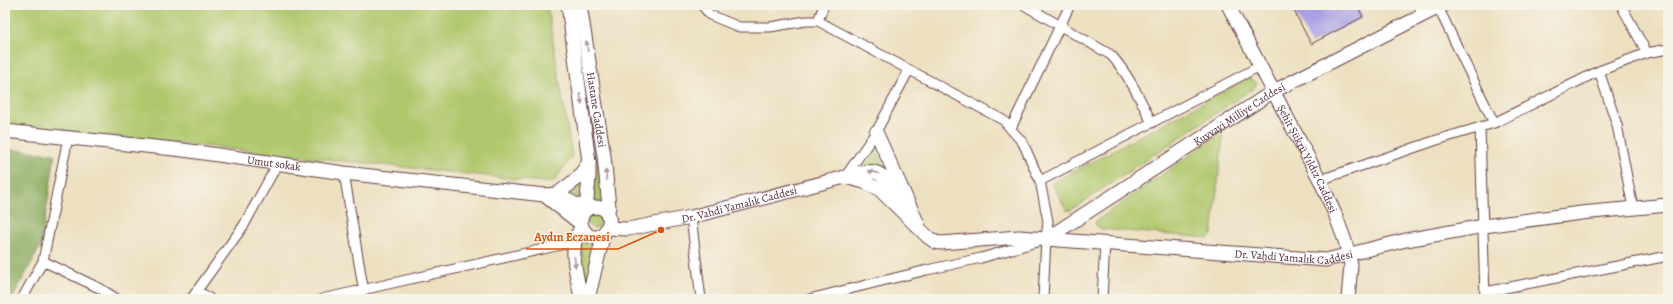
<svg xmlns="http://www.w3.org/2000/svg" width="1673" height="304" viewBox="0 0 1673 304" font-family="Alegreya,serif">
	<rect width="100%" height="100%" fill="#f7f3e8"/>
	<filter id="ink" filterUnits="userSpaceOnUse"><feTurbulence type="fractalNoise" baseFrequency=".025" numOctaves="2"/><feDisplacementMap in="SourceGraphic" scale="8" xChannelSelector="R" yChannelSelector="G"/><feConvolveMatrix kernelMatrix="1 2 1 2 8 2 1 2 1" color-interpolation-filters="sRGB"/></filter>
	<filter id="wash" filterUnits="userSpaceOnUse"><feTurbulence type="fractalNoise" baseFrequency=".012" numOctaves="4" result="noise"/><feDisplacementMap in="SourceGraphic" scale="16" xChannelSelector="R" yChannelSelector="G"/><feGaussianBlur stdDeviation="0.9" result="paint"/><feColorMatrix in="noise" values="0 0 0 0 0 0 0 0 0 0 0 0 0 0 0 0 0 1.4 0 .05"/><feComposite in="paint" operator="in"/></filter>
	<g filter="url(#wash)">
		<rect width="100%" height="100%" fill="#ede0c0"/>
		<!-- green -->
		<path fill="#b0c86d" stroke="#7d744c" d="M5,5h542l25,151 -19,27 -548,-58z
			M1249,78l8,5 -3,5 -183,122 -4,1 -15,-28z
			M1217,136h6l-11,99 -3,3 -108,-9 -4,-3 -2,-4z
			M875,148l13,26 -8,-8h-14z
			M597,155l8,50 -13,-4 4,-23z
			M583,181l-6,16 -8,-2z
			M587 221a7 7 0 1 1 14 0a7 7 0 1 1-14 0Z
			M581,239l18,2 -14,58z"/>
		<!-- forest -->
		<path fill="#8cac60" stroke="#6b6646" d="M5,149l50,5 -14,91 -29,54h-7z"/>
		<g id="blocks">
			<!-- building -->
			<path fill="#a89ce4" d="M1300,5h57l6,12 -52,27 -18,-35z"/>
		</g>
	</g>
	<g filter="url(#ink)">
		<use href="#blocks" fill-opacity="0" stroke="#623c41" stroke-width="1"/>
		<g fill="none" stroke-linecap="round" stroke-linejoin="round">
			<defs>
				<path id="street" d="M702,5l8,10 29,12h31l36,-6h12l185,99 20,23 17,38 8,40 -2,18 -3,60
					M1024,5l87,50c18,20 29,44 41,68
					M1418,5l5,9
					M1621,5l26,48
					M1438,7l56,116
					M818,21l6,-16
					M1599,71l18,54 16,83
					M1480,127l5,172
					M1011,128l59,-123
					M344,173l21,126
					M845,177l31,-45 33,-62
					M1320,180l117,-40 57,-17 105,-52 48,-18 21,-4
					M1040,181l220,-115
					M691,217l10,82
					M43,261l58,28 16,10
					M197,290l13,9
					M1485,292l183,-36
					M22,299l21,-38 25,-123
					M191,299l53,-74 34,-62
					M322,299l252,-57
					M809,299l118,-29 54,-12 59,-17
					M1102,299l3,-56"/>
				<g id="secondary">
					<path d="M568,5l21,157v15l-3,33 -29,-16 -13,1 37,29"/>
					<path id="s1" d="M580,5l24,151 5,51 -2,7"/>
					<path id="s2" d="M1228,5l92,175 15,34 10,27 6,24 -3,34"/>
					<path id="s3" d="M5,131l178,19 161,23 200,22"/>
					<path d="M876,132l42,92"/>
					<path d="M557,194l21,-16 11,-16"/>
					<path id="s4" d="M904,196c-24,-23 -25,-31 -59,-19l19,5 15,7 49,48 7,5 6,1 78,-6 307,23 80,-20 78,-14 97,-13 87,-8"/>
					<path id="s5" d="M608,228l20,1 63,-12 154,-40"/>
					<path id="s6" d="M1046,239l228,-148 169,-86"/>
					<path d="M581,299c-3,-22 -15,-53 1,-72 -3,-10 2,-20 13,-20 32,1 3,51 -13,20"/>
					<path d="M588,299l16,-66"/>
				</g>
			</defs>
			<!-- street casing -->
			<use href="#street" stroke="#623c41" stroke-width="11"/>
			<!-- secondary casing -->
			<use href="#secondary" stroke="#623c41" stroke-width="15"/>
			<!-- street -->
			<use href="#street" stroke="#fff" stroke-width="9"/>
			<!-- secondary -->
			<use href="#secondary" stroke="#fff" stroke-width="13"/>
		</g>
		<!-- one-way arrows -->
		<defs><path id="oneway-solid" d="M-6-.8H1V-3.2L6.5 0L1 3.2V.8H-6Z"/></defs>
		<g fill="#ae9aa0">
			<use href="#oneway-solid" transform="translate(587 46) rotate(-99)"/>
			<use href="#oneway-solid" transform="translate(581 99) rotate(83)"/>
			<use href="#oneway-solid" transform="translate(873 172) rotate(-165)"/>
			<use href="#oneway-solid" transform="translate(606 175) rotate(-95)"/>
			<use href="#oneway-solid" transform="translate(575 262) rotate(84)"/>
		</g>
	</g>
	<g text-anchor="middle" stroke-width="3.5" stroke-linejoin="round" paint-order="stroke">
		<!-- street labels -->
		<g font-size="11" fill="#4a1f2b" stroke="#f7f3e8">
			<text dy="4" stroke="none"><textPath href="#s1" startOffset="106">Hastane Caddesi</textPath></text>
			<text dy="4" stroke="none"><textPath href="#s6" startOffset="230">Kuvvayi Milliye Caddesi</textPath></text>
			<text dy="4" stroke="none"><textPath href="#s2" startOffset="173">Şehit Şükrü Yıldız Caddesi</textPath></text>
			<text dy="4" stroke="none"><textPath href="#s3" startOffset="271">Umut sokak</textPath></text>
			<text dy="4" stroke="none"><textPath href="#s5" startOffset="134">Dr. Vahdi Yamalık Caddesi</textPath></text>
			<text dy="4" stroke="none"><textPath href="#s4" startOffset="542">Dr. Vahdi Yamalık Caddesi</textPath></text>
		</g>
	</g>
	<!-- callouts -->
	<path fill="none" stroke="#d8530f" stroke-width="1.5" d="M661 230L618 249H526"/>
	<circle fill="#d8530f" stroke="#f7f3e8" stroke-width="1.5" cx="661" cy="230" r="4"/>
	<g font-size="12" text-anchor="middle" font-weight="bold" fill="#d8530f" stroke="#f7f3e8" stroke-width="3.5" stroke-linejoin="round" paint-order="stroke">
		<text x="572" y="241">Aydın Eczanesi</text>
	</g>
	<!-- margin -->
	<rect width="1673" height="304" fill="none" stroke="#f7f3e8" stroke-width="20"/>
</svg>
